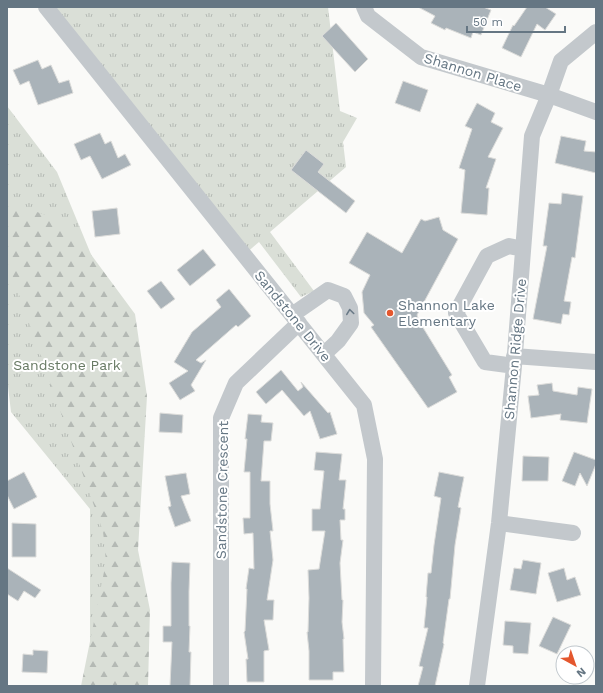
<svg xmlns="http://www.w3.org/2000/svg" width="603" height="693" viewBox="0 0 603 693" font-family="'Work Sans',sans-serif">
	<defs>
		<pattern id="grass-tufts" width="24" height="20" patternUnits="userSpaceOnUse"><rect width="24" height="20" fill="#dadfd7"/><path d="M3 7l-1-3M5 7V3M7 7l1-3M15 17l-1-3M17 17v-4M19 17l1-3" fill="none" stroke="#b4b9b4"/></pattern>
		<pattern id="forest-firs" width="22" height="20" patternUnits="userSpaceOnUse"><rect width="22" height="20" fill="#dadfd7"/><path d="M5 1l3.5 6h-7zM16 11l3.5 6h-7z" fill="#b4b9b4"/></pattern>
	</defs>
	<rect width="100%" height="100%" fill="#fafaf8"/>
	<!-- grass -->
	<path fill="url(#grass-tufts)" d="M49,7h279l12,104 17,7 -14,24 3,25 -76,65 44,59 -13,6 -42,-55 -15,13z
		M7,106l50,66 71,172 3,342h-41v-177l-79,-97 -4,-34z"/>
	<!-- forest -->
	<path fill="url(#forest-firs)" d="M7,202l45,15 32,28 51,69 12,82 -9,154 12,60 -2,76h-67l25,-124 -3,-31 -96,-270z"/>
	<!-- building -->
	<path fill="#aab3b9" stroke="#dcdcda" d="M418,7h65l8,3 -10,25 -8,-3 -2,6 -25,-10 -1,2 -14,-7 4,-7z
		M527,7h18l11,7 -11,16 -8,-6 -16,33 -19,-9 11,-23 1,1z
		M336,23l32,36 -13,13 -33,-36z
		M38,60l4,9 9,-4 8,18 10,-3 4,13 -35,12 -9,-24 -9,4 -7,-15z
		M403,81l25,9 -8,22 -25,-9z
		M477,103l18,10 -4,9 12,6 -15,29 8,2 -10,29h3l-2,27 -26,-2 4,-43 -6,-2 13,-39 -7,-3z
		M100,133l5,11 6,-3 7,17 7,-4 6,11 -29,14 -12,-23 -9,4 -7,-16z
		M561,136l25,5 -2,10 12,1v21l-41,-10z
		M306,150l18,14 -6,8 37,29 -9,12 -55,-43z
		M562,193l21,3 -8,62 -3,-1 -8,44 7,1 -2,13 -6,-1 -2,10 -28,-5 14,-73h-4l6,-43 12,1z
		M117,208l3,26 -25,3 -3,-26z
		M439,217l4,13 15,9 -41,76 2,6 33,54 -3,2 8,15 -29,16 -57,-81 3,-2 -10,-12 -2,-21 8,-17 -21,-12 18,-31 35,21 19,-34 4,2z
		M203,249l13,16 -26,21 -13,-16z
		M161,281l14,18 -14,10 -14,-18z
		M229,289l22,27 -13,11 -2,-2 -40,35 5,3 5,-3 -15,25 4,6 -15,9 -11,-17 19,-12 -14,-9 18,-30 29,-25 -5,-7z
		M281,370l17,21 5,-4 -2,-5 27,31 2,-1 7,22 -17,5 -10,-28 -6,5 -22,-26 -16,14 -10,-12z
		M552,383l1,8 24,4 1,-8 14,2 -5,34 -27,-3 1,-6 -30,4 -3,-22 11,-1 -2,-10z
		M160,413l23,2 -1,18 -23,-1z
		M248,414l14,1 -1,7 12,1 -2,18h-7l-3,40h9v23l3,27h-3l3,29 -6,40h7l-1,20h-9l5,30 -5,1v31h-17l-1,-23h2l-4,-27 1,-1 2,-42h-1l3,-21 5,1 -1,-36 -9,1 -1,-16h7v-46h-6l3,-33h-2z
		M316,452l26,2 -3,26h7l-3,29h2v11h-5l1,20h2l-3,23 2,37h1l-1,22 2,17h-1l1,33h-11v8h-24v-29l-2,-19h1l1,-34 -1,-28 11,-1 6,-38h-13v-22h8l4,-38 -10,-1z
		M574,452l22,8v4l-9,22 -7,-13 -5,13 -13,-5z
		M523,456l26,1 -1,24h-26z
		M24,472l13,25 -23,12 -7,-14v-14z
		M439,472l25,5 -6,30 3,1 -6,37 -5,54h-1l-6,44 1,1 -9,42h-17l5,-19 -4,-1 9,-38h-4l3,-31h-1l2,-24h3l3,-28 7,-47 -7,-2z
		M186,473l4,21 -9,2 10,25 -16,6 -7,-20 3,-1 -6,-30z
		M12,523l24,1v33h-24z
		M523,560l18,3 -5,31 -26,-4 4,-22 7,1z
		M172,562l18,1 -1,28v35h1l-1,26h2l-1,34h-20l2,-44h-9v-16h8v-43z
		M7,568l34,22 -6,8 -11,-7 -6,10 -11,-7z
		M564,568l3,12 8,-3 6,18 -24,7 -9,-29z
		M553,617l18,8 -14,29 -18,-8z
		M505,621l26,2 -3,31 -15,-1v-7l-10,-1z
		M33,650l15,1 -1,22 -25,-1 1,-18 10,1z"/>
	<g fill="none" stroke-linecap="round" stroke-linejoin="round">
		<!-- minor -->
		<path stroke="#c3c8cc" stroke-width="16" d="M46,7l318,398 11,54 -2,227
			M364,7l4,9 53,41 128,38 47,17
			M292,315l36,-25 16,6 6,12 1,15 -13,18 -14,13
			M514,356l82,6
			M514,366l-29,-4 -29,-49 31,-57 22,-10 14,3
			M499,523l74,10
			M221,686v-268l15,-35 63,-60
			M477,686l22,-163 15,-157 18,-230 17,-41 12,-34 35,-29"/>
	</g>
	<!-- one-way arrows -->
	<defs><path id="oneway-chevron" d="M-2-3.5L2.5 0L-2 3.5" fill="none" stroke-width="1.6" stroke-linecap="round" stroke-linejoin="round"/></defs>
	<use stroke="#6a7a87" href="#oneway-chevron" transform="translate(350 312) rotate(-98)"/>
	<!-- markers -->
	<circle fill="#e4572e" stroke="#fff" stroke-width="1.5" cx="390" cy="313" r="4"/>
	<g text-anchor="middle" stroke-width="4" stroke-linejoin="round" paint-order="stroke">
		<!-- street labels -->
		<g font-size="14" fill="#657683" stroke="#fff">
			<text transform="translate(473 72) rotate(17)" y="5">Shannon Place</text>
			<text transform="translate(293 316) rotate(51)" y="5">Sandstone Drive</text>
			<text transform="translate(515 349) rotate(-85)" y="5">Shannon Ridge Drive</text>
			<text transform="translate(222 490) rotate(-89)" y="5">Sandstone Crescent</text>
		</g>
		<!-- poi labels -->
		<g font-size="14" fill="#657683" stroke="#fff" text-anchor="start">
			<text x="398" y="310">Shannon Lake<tspan x="398" dy="16">Elementary</tspan></text>
		</g>
		<!-- park labels -->
		<g font-size="14" fill="#687a64" stroke="#fff">
			<text x="67" y="370">Sandstone Park</text>
		</g>
	</g>
	<!-- border -->
	<rect width="603" height="693" fill="none" stroke="#657683" stroke-width="16"/>
	<!-- north arrow -->
	<g transform="translate(575 665) rotate(140)"><circle r="19" fill="#ffffff" stroke="#c1c8cd"/>
	<path d="M0-3L7 15L0 10L-7 15Z" fill="#e4572e"/>
	<text y="-6" font-size="11" font-weight="bold" text-anchor="middle" fill="#657683">N</text>
	</g>
	<!-- scale -->
	<path d="M467 26v6h98v-6" fill="none" stroke="#657683" stroke-width="2"/>
	<text x="473" y="26" font-size="12" fill="#657683" stroke="#ffffff" stroke-width="3" paint-order="stroke">50 m</text>
</svg>
